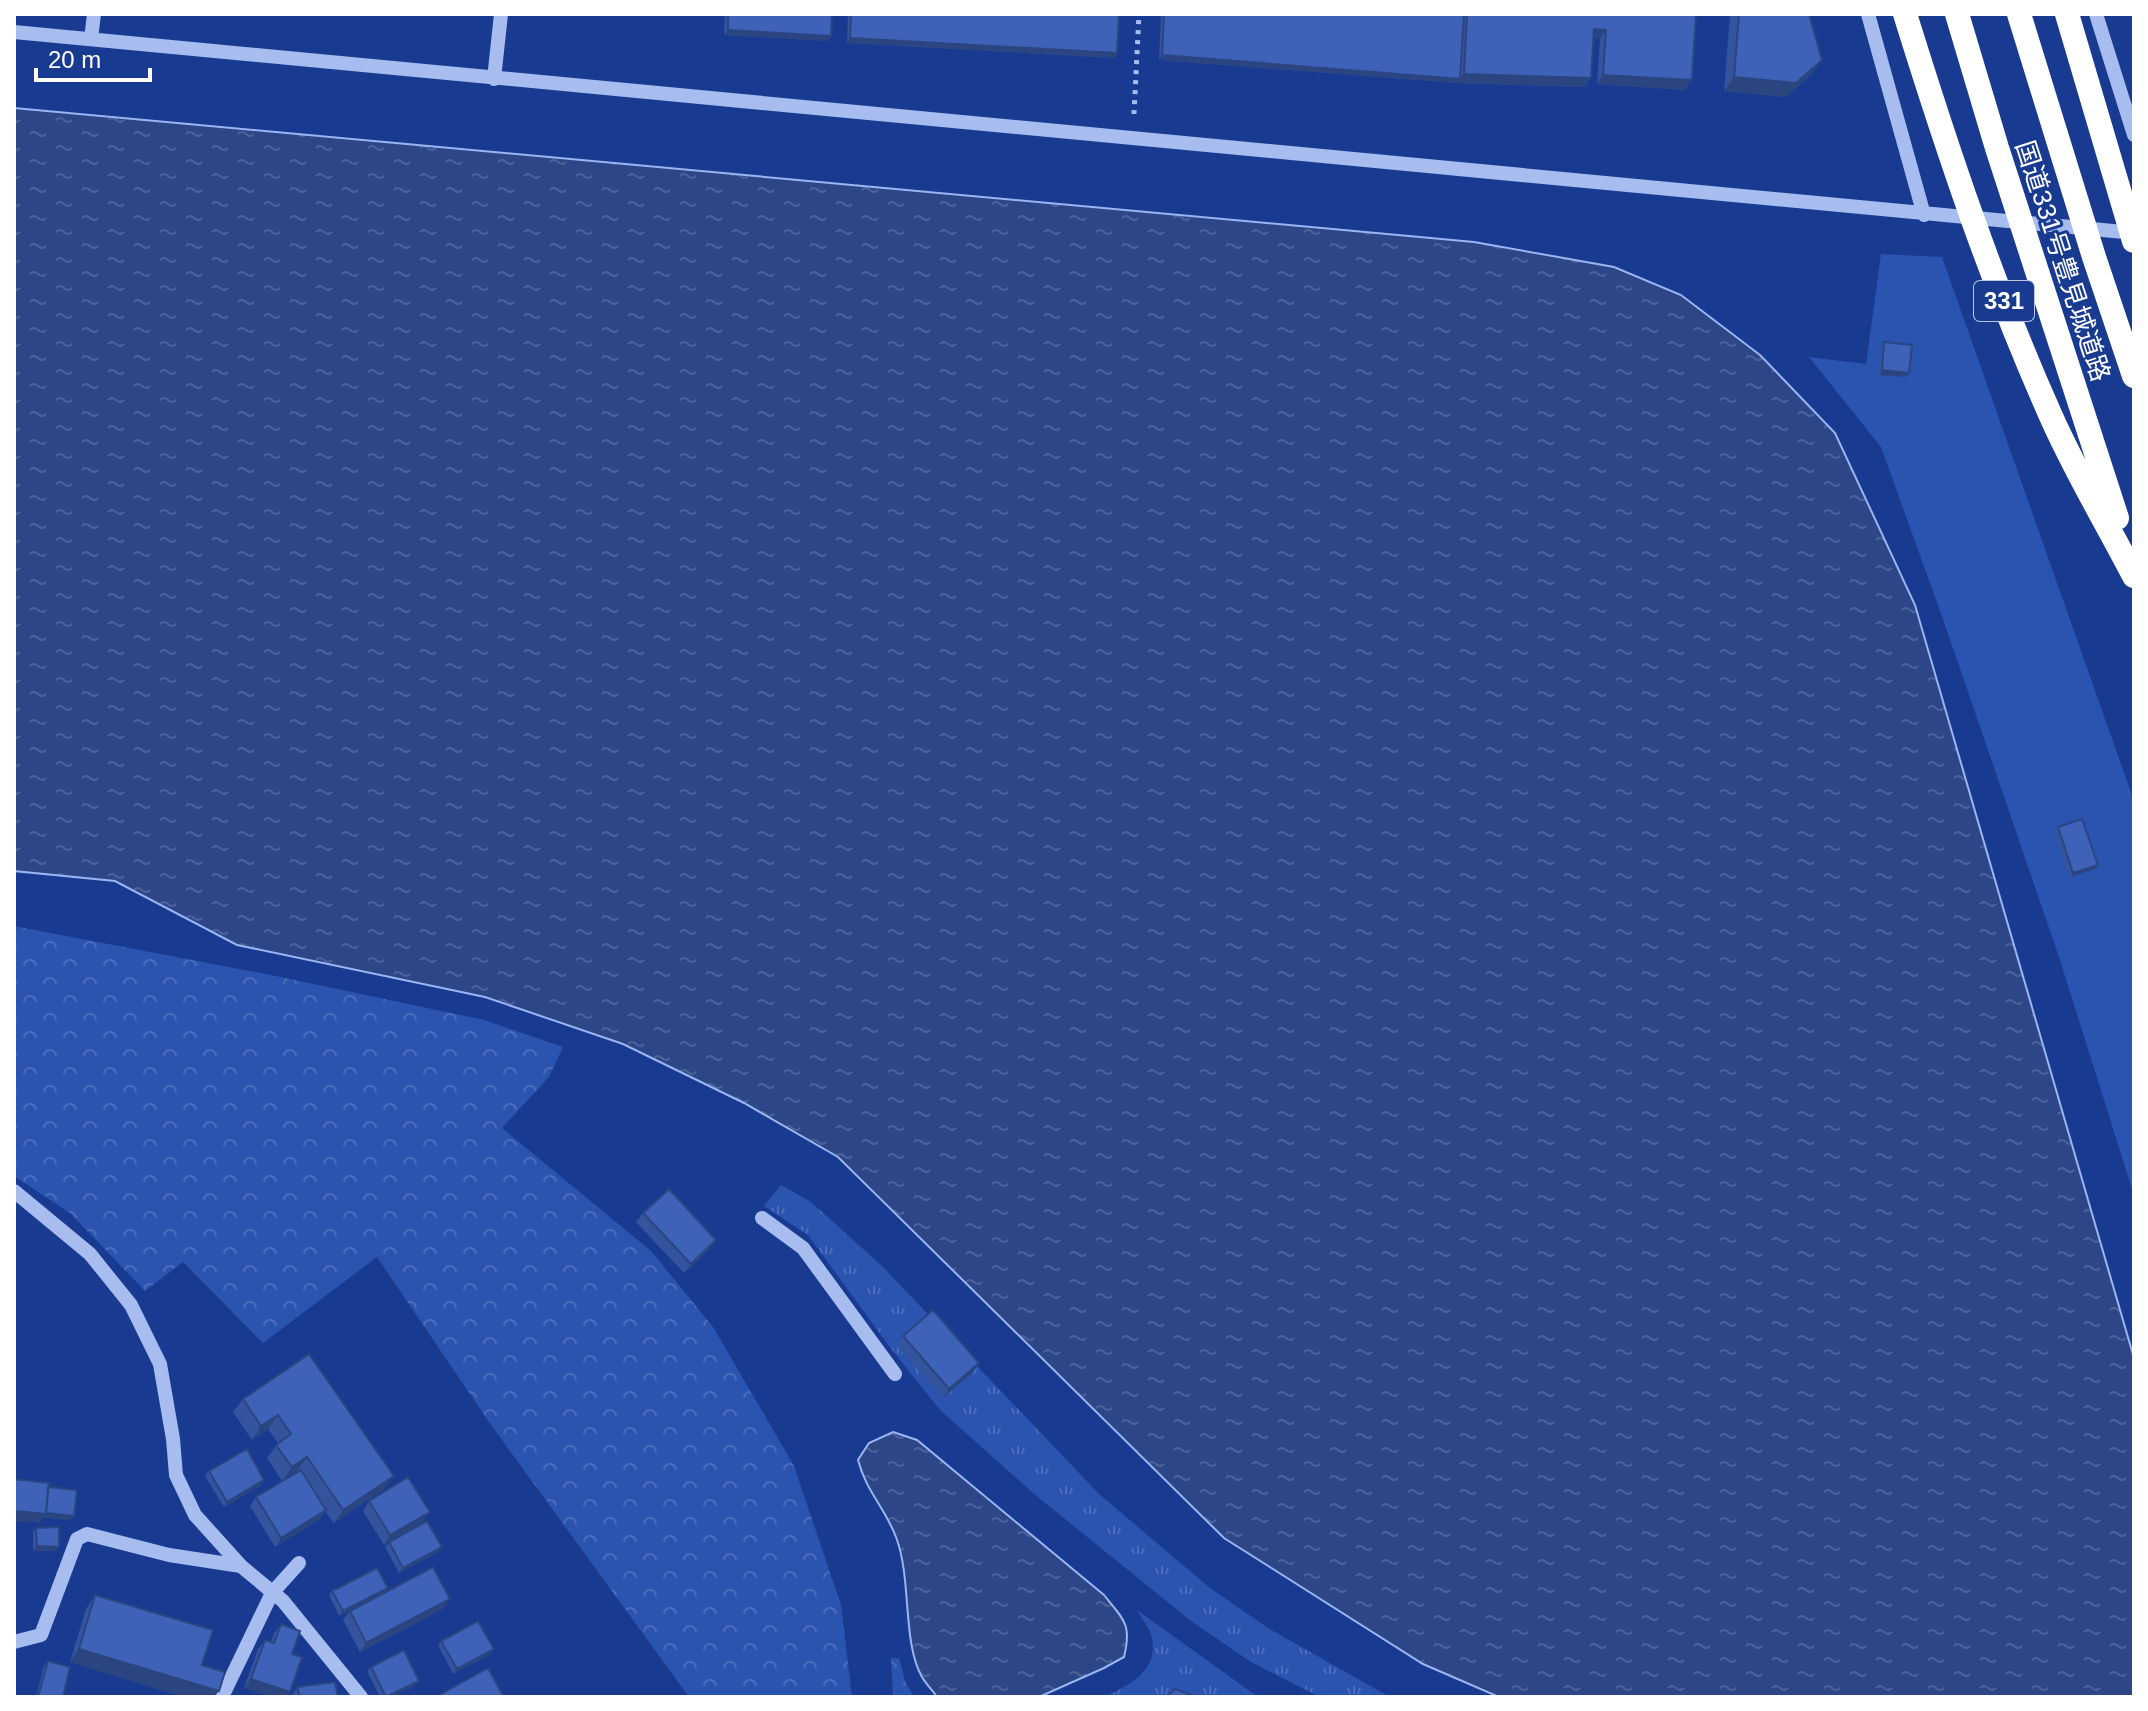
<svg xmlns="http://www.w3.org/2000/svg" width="2148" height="1711" viewBox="0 0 2148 1711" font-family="Helvetica,'Noto Sans JP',sans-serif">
	<defs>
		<pattern id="grass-tufts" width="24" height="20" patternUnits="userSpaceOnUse" patternTransform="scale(2)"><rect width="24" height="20" fill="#2b53b0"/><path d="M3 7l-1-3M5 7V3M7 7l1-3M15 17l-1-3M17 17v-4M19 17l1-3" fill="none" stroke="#4b6dbc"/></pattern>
		<pattern id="forest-crowns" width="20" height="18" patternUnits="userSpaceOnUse" patternTransform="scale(2)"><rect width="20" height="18" fill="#2b53b0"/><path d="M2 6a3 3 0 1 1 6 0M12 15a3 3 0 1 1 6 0" fill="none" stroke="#4b6dbc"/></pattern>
		<pattern id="water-ripples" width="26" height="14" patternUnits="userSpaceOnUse" patternTransform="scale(2)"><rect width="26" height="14" fill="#2d4687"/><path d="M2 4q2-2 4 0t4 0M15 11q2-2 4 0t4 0" fill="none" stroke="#4c6299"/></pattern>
	</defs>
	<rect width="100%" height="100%" fill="#183b91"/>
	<!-- grass -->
	<path fill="url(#grass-tufts)" d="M781,1185l30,17 71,64 217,228 111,94 58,40 122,69h-70l-69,-35 -60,-41 -158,-128 -93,-83 -51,-64 -81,-111 -44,-29z
		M1137,1610l121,87h-154c24,-11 55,-26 48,-59 -2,-9 -10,-20 -15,-28z"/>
	<!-- forest -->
	<path fill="url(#forest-crowns)" d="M14,926l257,49 213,45 79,27 -14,30 -47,51 149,123 62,76 81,139 47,139 11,92h-163l-200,-275 -112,-165 -114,86 -80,-81 -38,29 -75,-78 -56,-37z
		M891,1658h8l6,23 9,16h-21z"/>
	<!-- green -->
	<path fill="#2b53b0" d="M1881,254l61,3 192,544v394l-76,-241 -114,-332 -63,-175 -72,-90 57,7z"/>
	<!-- water -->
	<path fill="url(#water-ripples)" stroke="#9ab5f2" stroke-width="2" d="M14,108l1460,134 140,25 67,28 79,60 75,78 80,172 219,753v339h-635l-76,-33 -199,-126 -386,-381 -94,-54 -121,-59 -138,-47 -248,-52 -122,-64 -101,-10z
		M893,1432l24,8 187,155c20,25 28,29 20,62l-20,11 -65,29h-102c-4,-6 -11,-13 -15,-20 -20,-35 -10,-98 -26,-140 -11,-29 -30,-46 -38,-77l11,-17z"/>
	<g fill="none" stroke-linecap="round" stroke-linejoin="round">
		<!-- path -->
		<path stroke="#a7bdf0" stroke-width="5" stroke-dasharray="4 6" stroke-linecap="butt" d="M1134,114l5,-100"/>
		<!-- minor -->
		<path stroke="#a7bdf0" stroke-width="14" d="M1868,14l56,201
			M2096,14l38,121
			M14,32l2120,201
			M91,39l3,-25
			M494,79l7,-65
			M14,1191l76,63 41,51 29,59 13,75 3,36 19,40 46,51 42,35 78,96
			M762,1218l41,30 92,126
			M14,1642l27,-7 36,-96 10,-5 82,21 72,11
			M222,1697l50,-104 27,-30"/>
		<!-- highway-bridge -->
		<path stroke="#fff" stroke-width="24" d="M1905,14c42,135 87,270 145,400 24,55 56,108 84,162
			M1957,14l40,134 120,370
			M2019,14l75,243 40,119
			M2067,14l67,227"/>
	</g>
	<!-- wall -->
	<path fill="#34549e" d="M725,14h107l-1,22 -3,5 -104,-6z
		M848,14h271l-2,39 -3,5 -267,-15z
		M1161,14h535l-11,76 -88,-6 3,-45 -6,-1 -9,49 -128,-4 -298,-23z
		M1730,14h79l13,46 -10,14 -26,23 -62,-6z
		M1884,342l22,35 -27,-2 2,-28z
		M2058,827l40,38 -3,4 -25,8 -16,-45z
		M643,1213l73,27 -6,9 -26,24 -48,-51z
		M903,1336l76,27 -6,9 -30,26 -46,-52z
		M309,1354l75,135 -50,34 -9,-12 -6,9 -44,27 -25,-41 6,-9 42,-25 -1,-1 -15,10 -15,-23 11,-15 -10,-14 -16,11 -19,-28 10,-13z
		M209,1471l52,14 -37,22 -19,-31z
		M369,1501l54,20 -39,24 -21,-34z
		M36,1528l23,19 -3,4h-23v-19z
		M389,1542l49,10 -39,21 -14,-26z
		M332,1591l53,2 58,16 -83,43 -17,-32 7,-9 22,-12 -33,17 -10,-21z
		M95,1595l119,102h-30l-114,-35 16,-53z
		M281,1624l11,30 -48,34 14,-39 7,-9 6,2 3,-9z
		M441,1641l53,8 -4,5 -37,20 -15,-29z
		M48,1661l15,36h-27l8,-31z
		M371,1667l48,14 -3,4 -25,12h-11l-13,-26z
		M297,1687l41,10h-47z"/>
	<!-- shaded-wall -->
	<path fill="#2b4581" d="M1594,29l12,1 -6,9 -12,-1z
		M728,30l103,6 -3,5 -104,-6z
		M850,38l267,15 -3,5 -267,-15z
		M1162,55l298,24 4,-5 127,4 -6,9 -128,-4 -298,-23z
		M1822,60l-10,14 -26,23 -62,-6 10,-14z
		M1603,75l89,5 -7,10 -88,-6z
		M1882,370l27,3 -3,4 -27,-2z
		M2098,865l-3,4 -25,8 3,-4z
		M716,1240l-6,9 -26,24 7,-9z
		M979,1363l-6,9 -30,26 6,-9z
		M278,1415l-10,14 -16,11 9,-14z
		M307,1457l-10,14 -15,10 10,-14z
		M394,1476l-10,13 -50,34 9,-13z
		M264,1480l-3,5 -37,22 3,-5z
		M326,1510l-7,10 -44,27 6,-9z
		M14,1511l60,5 -4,4 -27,-2 -4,5 -25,-2z
		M430,1512l-7,9 -39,24 6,-10z
		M37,1546l22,1 -3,4h-23z
		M442,1547l-4,5 -39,21 4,-5z
		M388,1588l-3,5 -46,23 4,-5z
		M450,1599l-7,10 -83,43 6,-9z
		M79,1649l140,42 -5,6h-30l-114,-35z
		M494,1649l-4,5 -37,20 4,-5z
		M251,1679l39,13 -4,5h-15l-27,-9z
		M419,1681l-3,4 -25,12h-6z"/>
	<!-- building -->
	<path fill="#3d62b8" stroke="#2b4581" stroke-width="2" d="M728,14h104l-1,22 -103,-6z
		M851,14h268l-2,39 -267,-15z
		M1164,14h300l-4,65 -298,-24z
		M1467,14h229l-4,66 -89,-5 3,-45 -12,-1 -3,49 -127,-4z
		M1739,14h70l13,46 -26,23 -62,-6z
		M1884,342l28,3 -3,28 -27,-3z
		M2082,819l16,46 -25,8 -15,-46z
		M669,1189l47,51 -25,24 -48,-51z
		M933,1310l46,53 -30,26 -46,-53z
		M309,1354l85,122 -51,34 -36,-53 -15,10 -16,-22 15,-11 -13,-19 -17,11 -18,-27z
		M247,1449l17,31 -37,22 -18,-31z
		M301,1470l25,40 -45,28 -25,-41z
		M408,1477l22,35 -40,23 -21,-34z
		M14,1479l35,4 -3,31 -32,-3z
		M48,1487l29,3 -3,26 -28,-3z
		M427,1521l15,26 -39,21 -14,-26z
		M59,1527v20l-22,-1 -1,-18z
		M433,1567l17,32 -84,44 -16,-32z
		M377,1568l11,20 -45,23 -11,-20z
		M95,1595l118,35 -11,35 23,7 -6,19 -140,-42z
		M478,1621l16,28 -37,20 -16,-28z
		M281,1624l19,7 -8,23 10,3 -12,35 -39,-13 14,-39 9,3z
		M404,1650l15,31 -33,16 -15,-30z
		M48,1661l22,6 -7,30h-25z
		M488,1668l16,29h-68z
		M335,1682l3,15h-38l-3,-10z
		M1175,1689l21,8h-30z"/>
	<g text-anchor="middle" stroke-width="6" stroke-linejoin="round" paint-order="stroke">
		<!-- shield labels -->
		<rect fill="#183b91" stroke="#bac4de" stroke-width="2" x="1974" y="281" width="60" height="40" rx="6"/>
		<g font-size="24" font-weight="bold" fill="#fff">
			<text x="2004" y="309">331</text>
		</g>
		<!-- street labels -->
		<g font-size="26" fill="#fff" stroke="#183b91">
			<text transform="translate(2063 261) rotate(72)" y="9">国道331号豊見城道路</text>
		</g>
	</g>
	<!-- border -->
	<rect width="2148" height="1711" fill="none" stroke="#ffffff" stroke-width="32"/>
	<!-- scale -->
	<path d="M36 68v12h114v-12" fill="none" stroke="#ffffff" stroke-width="4"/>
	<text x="48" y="68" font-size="24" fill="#ffffff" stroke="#183b91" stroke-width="6" paint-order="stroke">20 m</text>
</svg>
